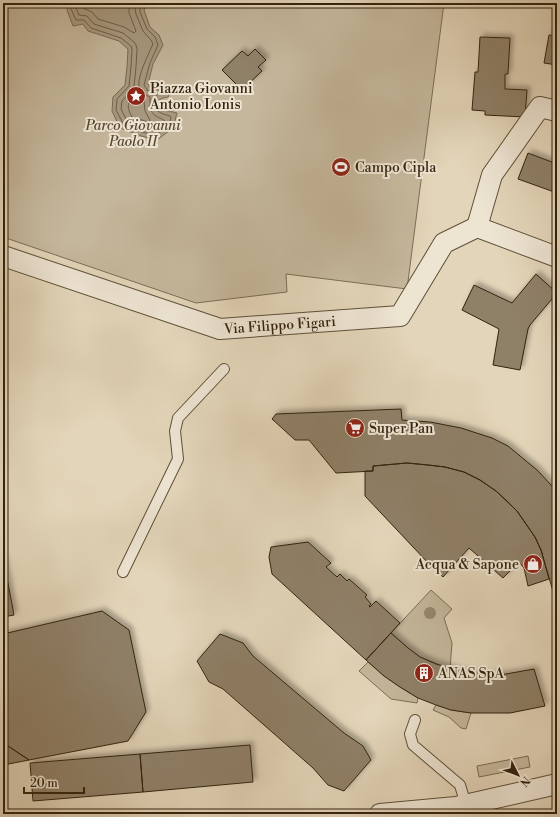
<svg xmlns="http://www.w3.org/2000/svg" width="560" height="817" viewBox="0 0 560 817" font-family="'Libre Bodoni',serif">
	<defs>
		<filter id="shadow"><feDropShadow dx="3.5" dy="-3.5" stdDeviation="2" flood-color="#0004"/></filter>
	</defs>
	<rect width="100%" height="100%" fill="#e3d5b9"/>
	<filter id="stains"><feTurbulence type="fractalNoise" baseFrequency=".005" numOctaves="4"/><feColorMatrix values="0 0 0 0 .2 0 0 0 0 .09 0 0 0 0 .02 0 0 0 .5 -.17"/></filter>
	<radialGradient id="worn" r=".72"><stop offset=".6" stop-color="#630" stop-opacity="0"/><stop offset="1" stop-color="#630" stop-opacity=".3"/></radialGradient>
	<!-- green -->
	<path fill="#c5b79c" stroke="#7c6d55" d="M3,3h441l-37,286 -121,-15 1,18 -91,11 -193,-66z
		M431,590l21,19 -8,9 8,25 -2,26 -30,-12 -12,-9 -17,-15z
		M368,662l16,14 16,11 18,11 -1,5 -26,-4 -32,-28z
		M436,705l15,5 20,3 -5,16 -5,-1 -12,-11 -16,-7z
		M528,756l2,11 -51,10 -2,-11z"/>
	<!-- water -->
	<path fill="#a7987f" stroke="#796952" d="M68,3h81l-5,7 6,17 9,8 4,10 -10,19 -5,20 2,3 18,6 1,3 -1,1 -5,1 -4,2v5l2,4 16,4 -4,15 -16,12 -16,-4 -21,-8 -8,-17 1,-14 12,-12 2,-18 1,-18 -9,-8 -31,-10 -5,-7 -10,2 -6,-16z"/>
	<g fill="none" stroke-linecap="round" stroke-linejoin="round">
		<!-- shore -->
		<path stroke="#6d5e46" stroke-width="1" d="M71,3v6l5,11h8l7,8 30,10 10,8 1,3 -1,18 -2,19 -12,13 -1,11 8,15 18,7 14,3 13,-9 2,-9 -1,-1c-15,-4 -18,-7 -13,-22l-9,-3 -4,-6 6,-22 8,-18 -3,-8 -8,-8 -7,-17v-4l4,-5
			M76,3v5l3,7 8,1 7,8 29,9 11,9 2,3 1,4 -1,18 -2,20 -2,3 -10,11 -1,8 6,12 16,6 12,3 10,-7v-2c-2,-2 -6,-3 -9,-5 -7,-4 -6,-12 -6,-19 -5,-2 -9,-5 -11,-11 -2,-9 10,-33 14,-42l-2,-4 -8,-9 -7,-17 -1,-6 3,-5
			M82,3l1,5 9,4 6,7 26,8 10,6 2,-2 -7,-18v-4l2,-6
			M137,95l7,6 1,10 5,9 -1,2 -4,-1 -13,-4c-6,-11 -5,-15 5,-22z"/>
	</g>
	<!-- building -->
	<path fill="#8f8067" stroke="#33230e" filter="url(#shadow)" d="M549,35l8,1v29l-13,-2z
		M480,37l30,1 -2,36h-3v15l22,1 -2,27 -40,-2v-4l-13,-1 3,-38h3z
		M255,49l11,11 -8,7 4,4 -20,19 -20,-20 20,-19 6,5z
		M528,153l29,11v29l-39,-14z
		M557,199v32h-3z
		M536,274l21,19 -27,32 -2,4 -8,41 -27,-5 6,-36 -37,-19 12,-25 38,18z
		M401,409l1,11 28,2 31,6 31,10 16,8 29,24 15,16 5,6v113l-16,-55 -6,-13 -18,-26 -8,-8 -13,-12 -16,-11 -16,-8 -19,-5 -17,-2 -21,-2 -34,3v5l-37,2 -27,-33h-14l-23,-21 4,-5z
		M407,463l21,2 17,2 19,5 16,8 16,11 21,20 18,26 6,13 8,29 -21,7 -4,-18 -5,-6 -16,16 -34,-30 -26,29 -13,-12 -65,-69v-25h8v-5z
		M308,542l23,21 -5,4 11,10 3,-3 7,7 2,-2 18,16 -2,2 6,7 -2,2 1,1 6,-6 24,22 -34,37 -94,-86 -3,-17 2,-10z
		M3,557l11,58 -11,2z
		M102,611l27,19 17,82 -18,29 -99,19 -24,-16 -2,-9v-101z
		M391,633l17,15 12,9 16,7 26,8 26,3 18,-1 28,-5 11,37 -35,7h-39l-20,-3 -15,-5 -18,-7 -18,-11 -16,-11 -18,-16z
		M220,634l23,9 10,13 91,77 19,13 8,14 -27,31 -16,-6 -15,-17 -90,-79 -14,-7 -12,-21z
		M3,735l2,9 24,16 -26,5z
		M250,745l3,37 -110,10 -3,-38z
		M140,754l3,38 -110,9 -3,-38z"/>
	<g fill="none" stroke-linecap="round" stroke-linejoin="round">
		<defs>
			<path id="lane" d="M123,572l55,-113 -3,-28 3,-13 46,-49
				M415,720l-5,14 3,11 47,40 6,20"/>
			<g id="street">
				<path d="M477,227l15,-52 48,-68 17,4"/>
				<path d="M477,227l80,30"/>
				<path id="s1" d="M3,256l217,73 180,-13 44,-73 33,-16"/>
				<path d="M380,814l76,-7 101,-23"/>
			</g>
		</defs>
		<!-- lane casing -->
		<use href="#lane" stroke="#5f5039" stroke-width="12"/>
		<!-- street casing -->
		<use href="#street" stroke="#5f5039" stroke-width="22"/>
		<!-- lane -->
		<use href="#lane" stroke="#ede4d2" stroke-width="10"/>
		<!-- street -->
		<use href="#street" stroke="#ede4d2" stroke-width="20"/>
	</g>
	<!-- trees -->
	<circle fill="#97876f" cx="430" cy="613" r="6"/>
	<!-- icons -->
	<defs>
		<symbol id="sight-disc" viewBox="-11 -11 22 22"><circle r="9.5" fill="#8f2418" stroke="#ede4d2"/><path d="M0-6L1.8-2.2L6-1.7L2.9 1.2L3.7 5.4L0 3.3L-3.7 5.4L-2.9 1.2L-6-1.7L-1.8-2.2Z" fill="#fff"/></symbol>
		<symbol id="stadium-disc" viewBox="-11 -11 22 22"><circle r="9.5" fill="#8f2418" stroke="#ede4d2"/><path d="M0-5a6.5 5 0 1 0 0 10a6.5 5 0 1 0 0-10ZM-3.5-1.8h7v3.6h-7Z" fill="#fff"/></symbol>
		<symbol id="supermarket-disc" viewBox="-11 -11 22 22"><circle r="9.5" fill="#8f2418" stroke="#ede4d2"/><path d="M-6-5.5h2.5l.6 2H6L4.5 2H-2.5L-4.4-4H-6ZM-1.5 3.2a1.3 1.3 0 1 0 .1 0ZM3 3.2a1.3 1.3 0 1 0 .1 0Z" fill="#fff"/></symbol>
		<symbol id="shop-disc" viewBox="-11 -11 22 22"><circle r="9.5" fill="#8f2418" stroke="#ede4d2"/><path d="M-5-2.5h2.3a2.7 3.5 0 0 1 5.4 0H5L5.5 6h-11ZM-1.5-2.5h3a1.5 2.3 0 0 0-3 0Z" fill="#fff"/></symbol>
		<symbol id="building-disc" viewBox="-11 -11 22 22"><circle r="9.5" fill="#8f2418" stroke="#ede4d2"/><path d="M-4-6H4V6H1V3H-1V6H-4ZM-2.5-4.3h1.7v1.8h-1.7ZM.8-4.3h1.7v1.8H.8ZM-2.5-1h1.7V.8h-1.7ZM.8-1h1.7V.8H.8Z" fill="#fff"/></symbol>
	</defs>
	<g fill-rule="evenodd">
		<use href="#sight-disc" x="125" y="85" width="22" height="22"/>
		<use href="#stadium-disc" x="330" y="156" width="22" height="22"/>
		<use href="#supermarket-disc" x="344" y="417" width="22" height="22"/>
		<use href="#shop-disc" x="522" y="553" width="22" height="22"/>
		<use href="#building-disc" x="413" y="662" width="22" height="22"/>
	</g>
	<g text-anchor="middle" stroke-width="4" stroke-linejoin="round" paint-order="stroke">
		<!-- poi labels -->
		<g font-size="14" fill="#33230e" stroke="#ede4d2" text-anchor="start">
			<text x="150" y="93">Piazza Giovanni<tspan x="150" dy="16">Antonio Lonis</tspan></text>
			<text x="355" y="172">Campo Cipla</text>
			<text x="369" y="433">Super Pan</text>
			<text x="519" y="569" text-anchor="end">Acqua &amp; Sapone</text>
			<text x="438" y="678">ANAS SpA</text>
		</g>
		<!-- park labels -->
		<g font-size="14" font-style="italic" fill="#584832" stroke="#ede4d2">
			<text x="133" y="130">Parco Giovanni<tspan x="133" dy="16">Paolo II</tspan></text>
		</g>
		<!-- street labels -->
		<g font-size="14" fill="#33230e" stroke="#ede4d2">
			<text dy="5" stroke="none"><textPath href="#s1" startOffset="289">Via Filippo Figari</textPath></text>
		</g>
	</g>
	<!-- margin -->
	<rect width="560" height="817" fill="none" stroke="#e3d5b9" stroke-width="16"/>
	<rect x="4" y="4" width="552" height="809" fill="none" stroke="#33230e" stroke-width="2"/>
	<rect x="8" y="8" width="544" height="801" fill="none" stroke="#33230e"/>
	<!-- north arrow -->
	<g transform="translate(518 775) rotate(132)" stroke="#ede4d2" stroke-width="3" paint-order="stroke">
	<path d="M0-3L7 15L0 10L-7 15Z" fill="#33230e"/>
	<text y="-6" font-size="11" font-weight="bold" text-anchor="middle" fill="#33230e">N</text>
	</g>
	<!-- scale -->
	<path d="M24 787v6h60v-6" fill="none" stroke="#33230e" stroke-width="2"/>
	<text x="30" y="787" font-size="12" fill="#33230e" stroke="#ede4d2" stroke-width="3" paint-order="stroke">20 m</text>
	<rect width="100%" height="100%" filter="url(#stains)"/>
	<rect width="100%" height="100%" fill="url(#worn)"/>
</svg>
